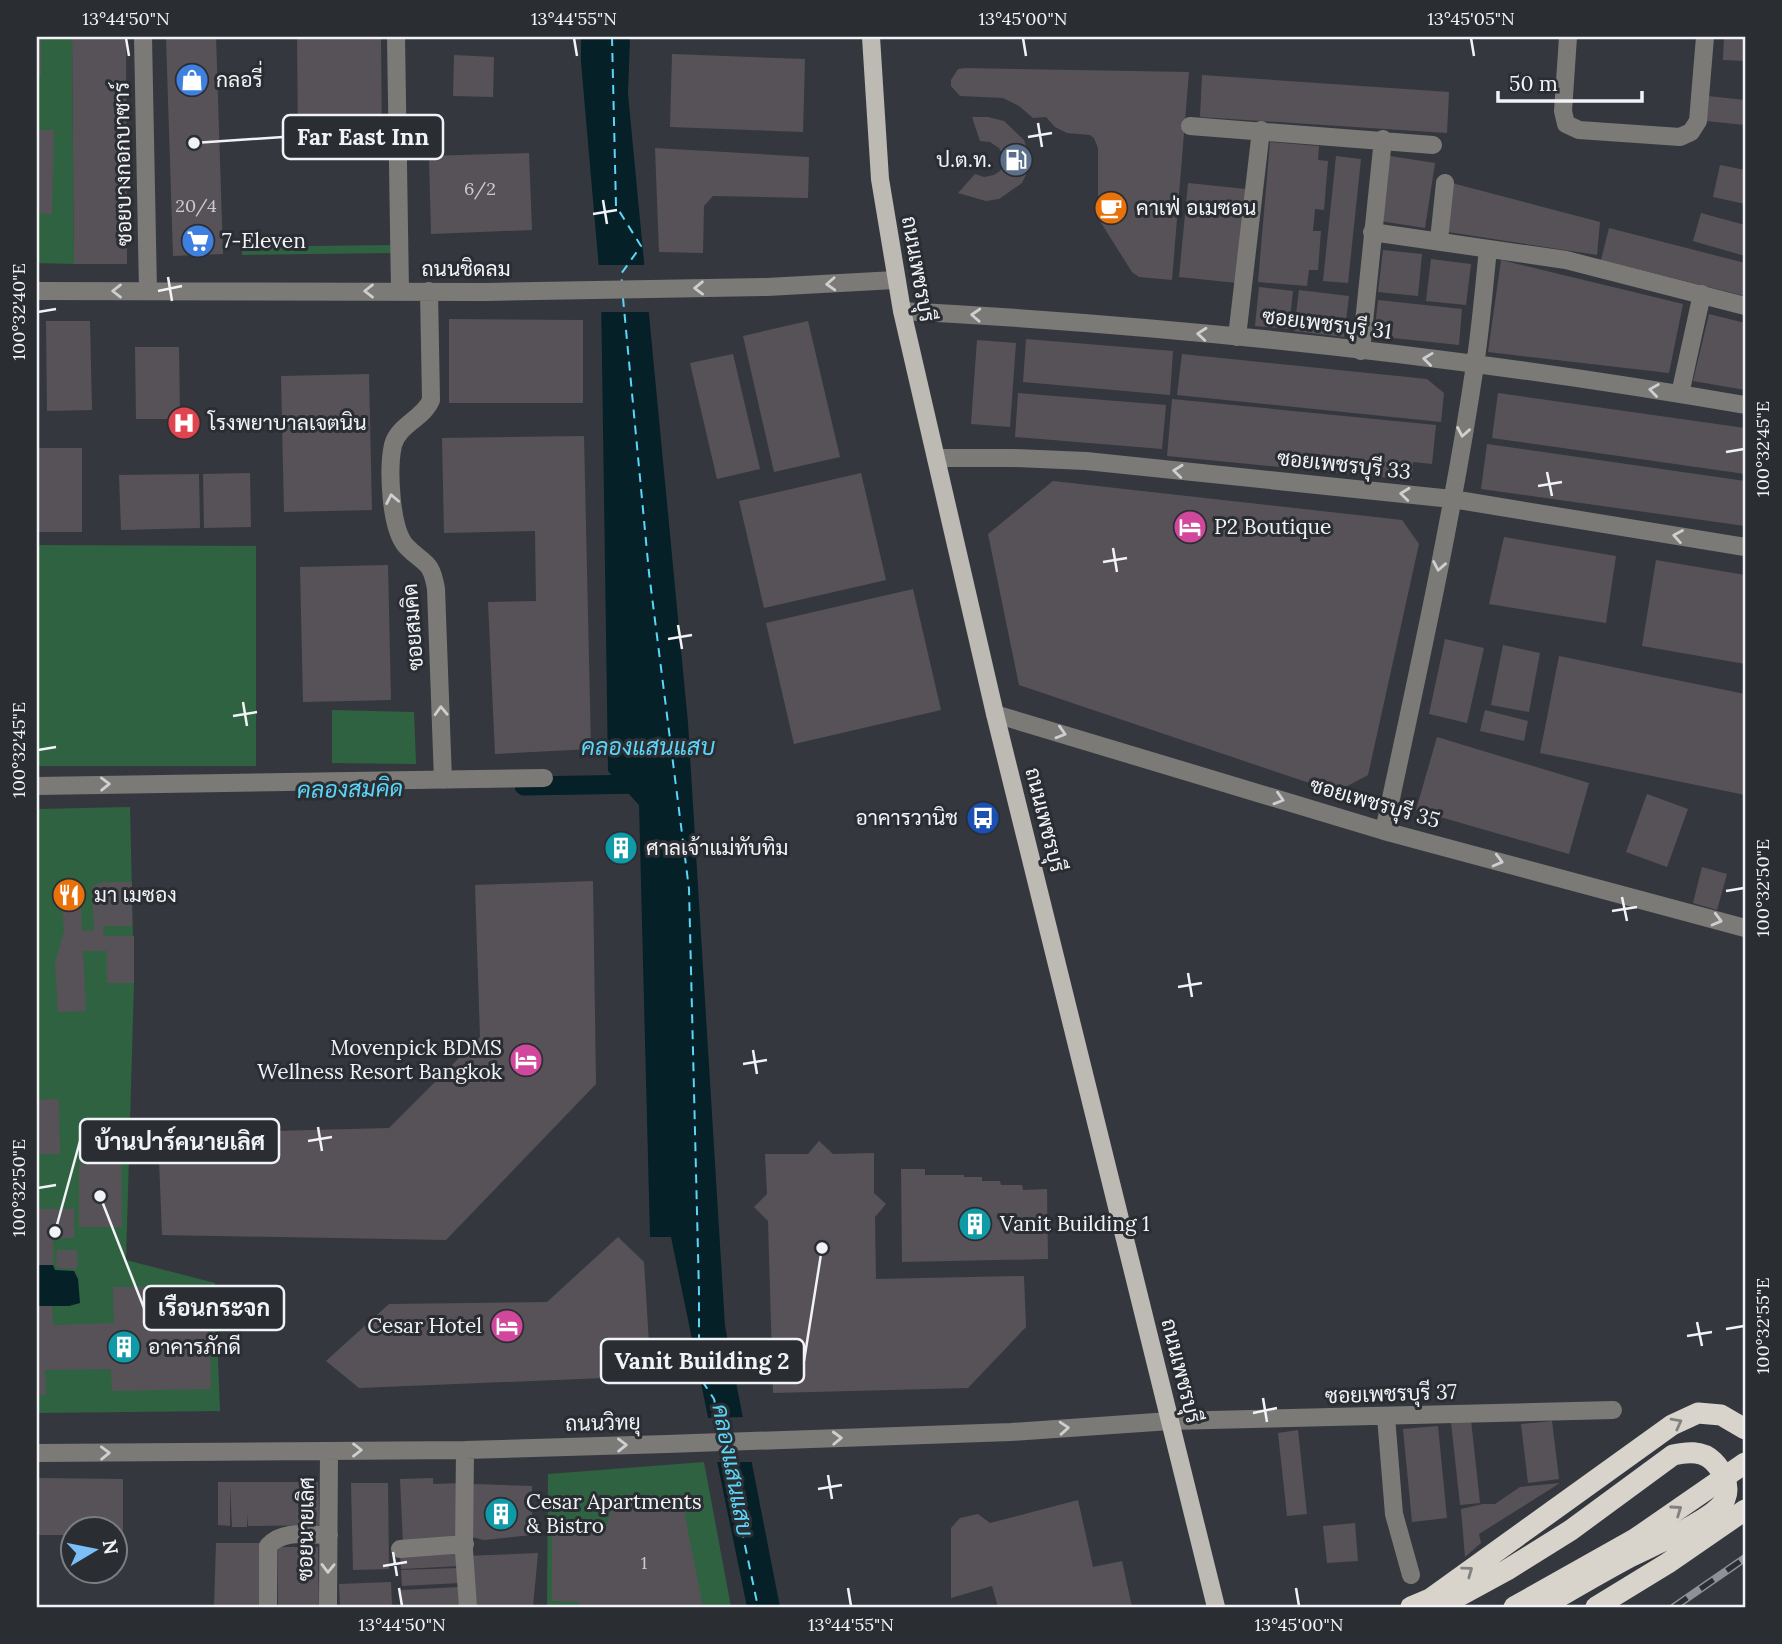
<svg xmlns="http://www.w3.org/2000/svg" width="1782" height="1644" viewBox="0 0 1782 1644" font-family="Lora,Sarabun,serif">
	<rect width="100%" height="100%" fill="#34383e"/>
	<!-- green -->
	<path fill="#2f6240" d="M37,37h35l2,227 -37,-1z
		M391,245v8l-149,2v-8z
		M37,545l219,1v220h-219z
		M332,710l82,2 2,52 -84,-1z
		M130,807l4,176 -8,277 89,23 5,128 -183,2v-604z
		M704,1462l27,145h-184l1,-133z"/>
	<!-- water -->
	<path fill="#052027" d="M581,37h49l-2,57 60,629 37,603 55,281h-33l-76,-370h-21l-11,-432 -31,-34 -7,-479 -20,-230z
		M37,1265h16l2,5 19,1 4,8 2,24 -11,3h-32z"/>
	<!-- pier -->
	<path fill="#34383e" d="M595,265h52l4,47h-53z
		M746,1417l9,45h-42l-9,-44z"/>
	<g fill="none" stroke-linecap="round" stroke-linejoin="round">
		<!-- canal -->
		<path stroke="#052027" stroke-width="19" d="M524,786l121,-2"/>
		<!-- ferry -->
		<path stroke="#5bd6f8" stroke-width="2" stroke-dasharray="9 7" stroke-linecap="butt" d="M612,37l4,169 25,40 -20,28 1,8
			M623,298l26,275 40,316 10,404v83l15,23 8,36
			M725,1451l33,156"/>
	</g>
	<!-- building -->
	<path fill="#575258" d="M37,37h4v39h-4z
		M72,37h54l1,227h-53z
		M166,37h50l7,217 -50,2z
		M297,37h84l1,110h-84z
		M1724,37h21v24l-22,-1z
		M672,54l133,5 -2,73 -133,-5z
		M454,55l40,2 -1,40 -40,-1z
		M965,68l224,4 -17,208 -33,-3 -7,-5 -34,-54v-70l-4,-10 -4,-3 -23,-2 -12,-6 -9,-10 -13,1 -14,-12 -16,-8 -43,-2 -9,-10v-6l7,-11z
		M1202,75l247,17 -2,41 -247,-16z
		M1708,96l37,4v25l-39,-4z
		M972,117h16l16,4 20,19 5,15 -1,15 -6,13 -23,16 -13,2 -28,-8 17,-19 9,3 10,-2 6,-4 4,-6 -1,-10 -4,-7 -9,-6 -10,-1z
		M37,130h17l-2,84 -15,-1z
		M1270,142l49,4 -1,14 10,1 -4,49 -9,-1 -2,22h8l-3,39h-9l-2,16 -49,-4z
		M655,148l154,9 -1,41 -95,-2 -9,10 -1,47 -44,-1z
		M529,153l3,77 -101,4 -2,-78z
		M1336,156l25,3 -13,124 -25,-2z
		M1390,156l45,7 -10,65 -45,-7z
		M1720,165l25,5v34l-32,-7z
		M1188,183l58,6 -9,94 -58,-6z
		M1452,183l148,39 -3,33 -149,-23z
		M1701,213l44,12v31l-52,-15z
		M1609,228l136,35v33l-144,-36z
		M1383,250l39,4 -4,42 -40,-4z
		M1431,259l40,5 -5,41 -40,-4z
		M1501,260l182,44 -14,69 -181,-21z
		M1259,287l34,4 -4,38 -34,-3z
		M1299,290l50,6 -5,41 -50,-6z
		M1378,300l84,9 -3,36 -85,-9z
		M1709,314l36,9v67l-52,-9z
		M449,319l134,1v83h-134z
		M46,321h44l2,89 -45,1z
		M808,321l32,136 -66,15 -31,-136z
		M1026,339l147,12 -3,44 -147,-13z
		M977,340l39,3 -6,84 -39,-3z
		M135,347h44l1,72h-44z
		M733,354l27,115 -43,10 -27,-116z
		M1182,354l245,25 17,14 -3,29 -264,-27z
		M369,374l3,136 -88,2 -3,-136z
		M1018,393l148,12 -4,44 -147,-12z
		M1498,393l247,35v46l-253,-36z
		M1172,399l264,26 -4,39 -19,-2 -1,18 -245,-24z
		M584,436l7,313 -96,5 -7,-152 48,-1 -1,-70 -91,2 -2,-95z
		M1487,444l258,37v45l-264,-37z
		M37,448h45v84h-45z
		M250,473l1,54 -47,1 -1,-54z
		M861,473l25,107 -122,28 -25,-107z
		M199,474l1,54 -79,2 -2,-55z
		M1053,481l349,39 17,24 -51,231 -32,17 -317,-107 -31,-151z
		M1504,537l112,19 -10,67 -117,-19z
		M1656,560l89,15v89l-103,-18z
		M388,565l3,135 -88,2 -3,-135z
		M913,589l28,121 -147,34 -28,-121z
		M1445,639l39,9 -17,75 -38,-9z
		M1503,645l37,8 -11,59 -38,-7z
		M1559,656l186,38v101l-205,-42z
		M1485,710l43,11 -4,20 -44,-10z
		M1437,737l152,46 -20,71 -153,-44z
		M1647,794l41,15 -21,58 -41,-15z
		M623,841l3,12 -6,2 -4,-12z
		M1702,867l25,7 -10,36 -24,-7z
		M593,881l3,203 -150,156 -284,-5 -4,-101 231,-6 91,-91 -5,-152z
		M102,882h30v44h-29l1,10h30v47h-27v-32h-24l3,60 -28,1 -3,-49 9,-32 -3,-43 19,-1 2,44 12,-1 -2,-43z
		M59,1099l1,55h-23v-54z
		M819,1141l14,13 41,-1v40l12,11 -11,13 1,62 148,-3 2,51 -58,61 -195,5 -5,-172 -14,-14 13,-13 -2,-40h43z
		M99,1150h22l1,77h-43v-63h20z
		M901,1169h24v6h39v2h18v4h18l1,4h21l1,5 24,-1 1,70 -146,3z
		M39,1209h35v29h-21v27h-16z
		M618,1237l26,25 7,114 -292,12 -33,-27 63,-57 158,-2z
		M57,1250h20v19l-21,-1z
		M113,1287h51l1,10 44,-1 2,93 -99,2 -1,-22 -66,1 1,25h-9v-89h15l1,19 61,-2z
		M1471,1420l9,83 -20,2 -9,-83z
		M1552,1421l7,58 -31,4 -7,-59z
		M1438,1426l9,92 -35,4 -9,-93z
		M1298,1430l9,84 -20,2 -9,-83z
		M37,1478l86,1v56h-7v-7h-42v7h-37z
		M433,1478v6l31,-1 1,57 -62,4 -3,-65z
		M218,1482h100l2,43 -72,1 -1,-12v13h-15l-2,-41v40l-12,-1z
		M351,1483h37l1,86 -36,1z
		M1560,1483l-81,51 2,9 -16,14 -4,-48 22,-5h12l25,-17z
		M474,1484l58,2v49l-48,5 -12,-3 -3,-43z
		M681,1495l22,112h-124v-5l-27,-1v-77h55l7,-22z
		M1078,1500l15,67 29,-6 10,46h-134l-6,-21 -41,12v-70l9,-10 18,-4 12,9z
		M1355,1523l3,38 -31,2 -4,-37z
		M216,1543h45l-2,64h-45z
		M277,1547h41l1,60h-41z
		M459,1550l1,16 -59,3 -1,-16z
		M538,1553l-5,54h-62l-6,-51z
		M459,1568l1,15 -58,3 -1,-16z
		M391,1582l1,23 -52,2 -1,-23z
		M459,1587l1,20h-58l-1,-17z"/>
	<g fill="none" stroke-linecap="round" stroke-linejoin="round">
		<!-- minor -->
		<path stroke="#7b7a76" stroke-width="18" d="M143,37l5,254
			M396,37l4,255
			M1568,37l-5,74 3,13 13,6 101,7 11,-5 7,-11 7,-84
			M1190,126l243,19
			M1372,232l194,28 179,46
			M1439,240l6,-57
			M37,291l449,1 281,-5 128,-7
			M429,291l2,109c-7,18 -33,25 -38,45 -5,23 -3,83 13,101 18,19 25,13 30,43l7,191
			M902,311c282,15 565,46 843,94
			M1237,337l24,-207
			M1361,351l22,-212
			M1680,394l22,-100
			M936,458h78l72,3 366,38 293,48
			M995,714l389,117 361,97
			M37,786l507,-8
			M1384,831c33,-155 68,-310 91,-466 6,-39 9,-78 13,-116
			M1386,1417l8,97 17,61
			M465,1450l-1,101 4,56
			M37,1453l428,-3 202,-6 344,-12 159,-11 443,-11
			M400,1549l65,-5
			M268,1607v-61c15,-17 40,-11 61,-11
			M328,1607l1,-156"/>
		<!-- major -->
		<path stroke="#bdbab4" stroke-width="18" d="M871,37l9,142 22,132 93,403 221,893"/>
		<!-- highway -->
		<path stroke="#d8d4cc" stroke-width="21" d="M1411,1607l19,-8 242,-174 26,-12 23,2 24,14
			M1439,1607l68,-37 64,-40 102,-75c13,-3 29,-5 40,6 9,9 18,24 12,38 -8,20 -74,47 -95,58 -30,16 -59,33 -88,50
			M1596,1607l72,-44 77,-53"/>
		<defs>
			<path id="rail" d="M1674,1607l71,-49"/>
		</defs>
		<!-- rail casing -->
		<use href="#rail" stroke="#8e9196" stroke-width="8"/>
		<!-- rail -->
		<use href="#rail" stroke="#2a2e33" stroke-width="5" stroke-dasharray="16" stroke-linecap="butt"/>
		<!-- highway-bridge -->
		<path stroke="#d8d4cc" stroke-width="21" d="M1514,1607l121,-68 110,-76"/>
	</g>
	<!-- one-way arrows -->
	<defs><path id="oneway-chevron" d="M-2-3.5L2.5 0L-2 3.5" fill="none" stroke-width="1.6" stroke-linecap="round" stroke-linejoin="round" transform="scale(1.75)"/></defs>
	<g stroke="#cecfd0">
		<use href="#oneway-chevron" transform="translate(831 284) rotate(177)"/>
		<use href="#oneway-chevron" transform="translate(699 288) rotate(179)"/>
		<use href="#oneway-chevron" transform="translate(117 291) rotate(180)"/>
		<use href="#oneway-chevron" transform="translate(369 291) rotate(-180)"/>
		<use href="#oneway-chevron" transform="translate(976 315) rotate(-177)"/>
		<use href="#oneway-chevron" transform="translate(1202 334) rotate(-175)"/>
		<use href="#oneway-chevron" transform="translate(1428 359) rotate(-173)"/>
		<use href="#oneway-chevron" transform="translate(1654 390) rotate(-172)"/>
		<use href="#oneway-chevron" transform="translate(1463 432) rotate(100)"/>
		<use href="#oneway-chevron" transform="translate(1178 471) rotate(-174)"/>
		<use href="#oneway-chevron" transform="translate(1405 494) rotate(-174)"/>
		<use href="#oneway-chevron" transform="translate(392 499) rotate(-101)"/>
		<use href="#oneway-chevron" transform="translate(1678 536) rotate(-170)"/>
		<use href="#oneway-chevron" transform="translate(1439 566) rotate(100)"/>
		<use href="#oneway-chevron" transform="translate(441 711) rotate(-92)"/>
		<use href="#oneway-chevron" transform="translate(1061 733) rotate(17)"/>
		<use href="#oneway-chevron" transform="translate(105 784) rotate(-1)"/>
		<use href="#oneway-chevron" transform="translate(1279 799) rotate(17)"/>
		<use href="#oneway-chevron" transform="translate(1498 861) rotate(15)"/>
		<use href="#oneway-chevron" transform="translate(1717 920) rotate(15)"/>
		<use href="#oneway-chevron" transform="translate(1064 1428) rotate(-4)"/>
		<use href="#oneway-chevron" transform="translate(837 1438) rotate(-2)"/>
		<use href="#oneway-chevron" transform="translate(622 1445) rotate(-1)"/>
		<use href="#oneway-chevron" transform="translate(357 1450)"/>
		<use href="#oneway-chevron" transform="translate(105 1453) rotate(-1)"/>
		<use href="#oneway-chevron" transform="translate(328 1568) rotate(91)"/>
	</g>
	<g stroke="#818180">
		<use href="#oneway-chevron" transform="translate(1677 1423) rotate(-28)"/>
		<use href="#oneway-chevron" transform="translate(1677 1510) rotate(-35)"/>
		<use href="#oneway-chevron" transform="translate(1468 1571) rotate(-36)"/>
	</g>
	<!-- ticks -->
	<path fill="none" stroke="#f1f3f7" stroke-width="2.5" d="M126,38l3,18M574,38l3,18M1023,38l3,18M1471,38l3,18M1038,123l4,24M1028,137l24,-4M603,200l4,24M593,214l24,-4M168,277l4,24M158,291l24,-5M38,312l18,-3M1726,452l18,-3M1547,472l5,24M1538,486l24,-4M1113,548l4,24M1103,562l24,-4M678,625l4,24M668,639l24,-4M243,702l4,24M233,716l24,-4M38,750l18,-3M1726,891l18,-3M1622,897l5,24M1612,911l25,-4M1188,973l4,24M1178,987l24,-4M753,1050l4,24M743,1064l24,-4M318,1127l4,24M308,1141l24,-4M38,1188l18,-3M1697,1322l5,24M1726,1329l18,-3M1687,1336l25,-4M1263,1398l4,24M1253,1413l24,-5M828,1475l4,24M818,1489l24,-4M393,1552l4,24M383,1566l24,-4M399,1588l3,18M848,1588l3,18M1296,1588l3,18"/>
	<!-- icons -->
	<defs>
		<symbol id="shop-disc" viewBox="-11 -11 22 22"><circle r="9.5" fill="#3f7fe0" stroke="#2a2e33"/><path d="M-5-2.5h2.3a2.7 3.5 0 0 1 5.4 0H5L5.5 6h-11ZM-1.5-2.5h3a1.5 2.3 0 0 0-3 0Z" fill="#fff"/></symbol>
		<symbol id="fuel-disc" viewBox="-11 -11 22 22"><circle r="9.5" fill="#5c6f8a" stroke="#2a2e33"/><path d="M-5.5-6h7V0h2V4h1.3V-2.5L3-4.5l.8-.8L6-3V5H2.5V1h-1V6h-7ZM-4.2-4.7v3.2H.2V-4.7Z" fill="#fff"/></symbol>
		<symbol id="cafe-disc" viewBox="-11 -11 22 22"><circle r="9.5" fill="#e8710a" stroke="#2a2e33"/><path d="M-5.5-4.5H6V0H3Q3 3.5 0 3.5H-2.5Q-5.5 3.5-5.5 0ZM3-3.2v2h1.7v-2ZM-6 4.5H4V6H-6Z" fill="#fff"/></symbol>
		<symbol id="supermarket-disc" viewBox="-11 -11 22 22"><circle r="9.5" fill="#3f7fe0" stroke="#2a2e33"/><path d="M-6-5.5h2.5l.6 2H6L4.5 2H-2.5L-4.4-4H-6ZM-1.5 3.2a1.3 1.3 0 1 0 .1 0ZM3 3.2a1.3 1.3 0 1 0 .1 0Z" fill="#fff"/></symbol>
		<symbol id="hospital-disc" viewBox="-11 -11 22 22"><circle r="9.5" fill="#e0444e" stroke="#2a2e33"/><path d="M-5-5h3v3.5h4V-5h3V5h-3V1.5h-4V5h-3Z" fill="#fff"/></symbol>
		<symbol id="hotel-disc" viewBox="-11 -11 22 22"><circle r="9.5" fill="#d1479c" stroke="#2a2e33"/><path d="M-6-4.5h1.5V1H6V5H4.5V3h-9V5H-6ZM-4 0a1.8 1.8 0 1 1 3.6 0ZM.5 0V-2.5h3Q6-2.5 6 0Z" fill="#fff"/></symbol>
		<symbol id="bus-disc" viewBox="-11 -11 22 22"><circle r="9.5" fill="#1a4fb4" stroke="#2a2e33"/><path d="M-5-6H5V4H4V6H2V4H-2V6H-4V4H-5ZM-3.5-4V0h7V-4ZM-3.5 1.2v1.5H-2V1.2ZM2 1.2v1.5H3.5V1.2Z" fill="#fff"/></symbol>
		<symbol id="building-disc" viewBox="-11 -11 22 22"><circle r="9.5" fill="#0f9aa8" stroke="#2a2e33"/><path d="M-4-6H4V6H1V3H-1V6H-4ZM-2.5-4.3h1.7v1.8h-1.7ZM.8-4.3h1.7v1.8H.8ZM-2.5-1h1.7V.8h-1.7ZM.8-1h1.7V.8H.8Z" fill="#fff"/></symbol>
		<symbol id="restaurant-disc" viewBox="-11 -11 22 22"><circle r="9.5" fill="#e8710a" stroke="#2a2e33"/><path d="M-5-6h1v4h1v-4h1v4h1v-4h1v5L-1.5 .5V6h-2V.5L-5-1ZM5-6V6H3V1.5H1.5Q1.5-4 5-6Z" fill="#fff"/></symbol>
	</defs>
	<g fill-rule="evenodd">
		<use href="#shop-disc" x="173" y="61" width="38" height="38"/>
		<use href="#fuel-disc" x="997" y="141" width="38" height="38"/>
		<use href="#cafe-disc" x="1092" y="189" width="38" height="38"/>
		<use href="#supermarket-disc" x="179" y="222" width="38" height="38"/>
		<use href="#hospital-disc" x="165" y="404" width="38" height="38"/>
		<use href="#hotel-disc" x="1171" y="508" width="38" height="38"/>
		<use href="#bus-disc" x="964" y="799" width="38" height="38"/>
		<use href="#building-disc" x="602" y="829" width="38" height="38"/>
		<use href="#restaurant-disc" x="50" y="876" width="38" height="38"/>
		<use href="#hotel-disc" x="507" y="1041" width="38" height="38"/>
		<use href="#building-disc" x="956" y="1205" width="38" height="38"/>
		<use href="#hotel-disc" x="488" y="1307" width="38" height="38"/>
		<use href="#building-disc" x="105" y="1328" width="38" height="38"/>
		<use href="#building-disc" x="482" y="1495" width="38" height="38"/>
	</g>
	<g text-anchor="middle" stroke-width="6" stroke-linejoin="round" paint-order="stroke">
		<!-- number labels -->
		<g font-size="18" fill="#cacbcf">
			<text x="480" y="195">6/2</text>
			<text x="196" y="212">20/4</text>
			<text x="644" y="1569">1</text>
		</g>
		<!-- poi labels -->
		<g font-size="21" fill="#f1f3f7" stroke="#2a2e33" text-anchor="start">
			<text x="216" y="87">กลอรี่</text>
			<text x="992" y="167" text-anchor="end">ป.ต.ท.</text>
			<text x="1136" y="215">คาเฟ่ อเมซอน</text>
			<text x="222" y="248">7-Eleven</text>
			<text x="208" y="430">โรงพยาบาลเจตนิน</text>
			<text x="1214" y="534">P2 Boutique</text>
			<text x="958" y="825" text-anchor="end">อาคารวานิช</text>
			<text x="646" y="855">ศาลเจ้าแม่ทับทิม</text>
			<text x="94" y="902">มา เมซอง</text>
			<text x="502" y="1055" text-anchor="end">Movenpick BDMS<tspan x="502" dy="24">Wellness Resort Bangkok</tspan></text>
			<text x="1000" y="1231">Vanit Building 1</text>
			<text x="482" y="1333" text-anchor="end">Cesar Hotel</text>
			<text x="148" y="1354">อาคารภักดี</text>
			<text x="526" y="1509">Cesar Apartments<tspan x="526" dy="24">&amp; Bistro</tspan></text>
		</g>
		<!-- street labels -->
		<g font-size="21" fill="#f1f3f7" stroke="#2a2e33">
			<text transform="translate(123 164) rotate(-91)" y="7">ซอยบางกอกบาซาร์</text>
			<text x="466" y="276">ถนนชิดลม</text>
			<text transform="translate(918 269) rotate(80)" y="7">ถนนเพชรบุรี</text>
			<text transform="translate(1327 324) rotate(7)" y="7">ซอยเพชรบุรี 31</text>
			<text transform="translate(1344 465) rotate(6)" y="7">ซอยเพชรบุรี 33</text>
			<text transform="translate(413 627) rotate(-94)" y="7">ซอยสมคิด</text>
			<text transform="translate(1375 803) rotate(16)" y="7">ซอยเพชรบุรี 35</text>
			<text transform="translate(1045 820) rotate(76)" y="7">ถนนเพชรบุรี</text>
			<text transform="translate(1181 1371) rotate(76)" y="7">ถนนเพชรบุรี</text>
			<text transform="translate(1391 1394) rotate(-2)" y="7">ซอยเพชรบุรี 37</text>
			<text transform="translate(603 1423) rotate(-1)" y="7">ถนนวิทยุ</text>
			<text transform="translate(306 1529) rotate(-89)" y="7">ซอยนายเลิศ</text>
		</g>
		<!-- water labels -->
		<g font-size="23" font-style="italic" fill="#5bd6f8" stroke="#2a2e33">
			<text x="648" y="755">คลองแสนแสบ</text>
			<text transform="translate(350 789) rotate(-1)" y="8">คลองสมคิด</text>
			<text transform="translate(733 1470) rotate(79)" y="8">คลองแสนแสบ</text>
		</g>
	</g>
	<!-- callouts -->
	<path fill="none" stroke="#f1f3f7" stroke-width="2.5" d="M194 143L283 137M55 1232L80 1141M100 1196L144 1308M822 1248L804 1361"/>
	<g fill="#f1f3f7" stroke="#2a2e33" stroke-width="2.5">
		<circle cx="194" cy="143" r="7"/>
		<circle cx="55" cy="1232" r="7"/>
		<circle cx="100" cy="1196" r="7"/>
		<circle cx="822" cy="1248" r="7"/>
	</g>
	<g fill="#2a2e33" stroke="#f1f3f7" stroke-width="2.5">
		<rect x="283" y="115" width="160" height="44" rx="7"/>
		<rect x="80" y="1119" width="199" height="44" rx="7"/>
		<rect x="144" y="1286" width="140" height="44" rx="7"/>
		<rect x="601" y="1339" width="203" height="44" rx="7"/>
	</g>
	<g font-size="23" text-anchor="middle" font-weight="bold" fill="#f1f3f7">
		<text x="363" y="145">Far East Inn</text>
		<text x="180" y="1150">บ้านปาร์คนายเลิศ</text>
		<text x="214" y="1316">เรือนกระจก</text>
		<text x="702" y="1369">Vanit Building 2</text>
	</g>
	<!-- border -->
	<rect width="1782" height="1644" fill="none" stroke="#2a2e33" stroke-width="77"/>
	<!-- north arrow -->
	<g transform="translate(94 1550) rotate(80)"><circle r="33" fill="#2a2e33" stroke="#7a7d81" stroke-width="2"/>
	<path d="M0-5L12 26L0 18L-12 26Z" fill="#7bbef8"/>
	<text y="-10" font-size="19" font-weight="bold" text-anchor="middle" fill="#f1f3f7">N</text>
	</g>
	<!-- scale -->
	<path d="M1498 91v10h144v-10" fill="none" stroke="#f1f3f7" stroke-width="3.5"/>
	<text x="1509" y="91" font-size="21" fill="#f1f3f7" stroke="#2a2e33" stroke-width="5" paint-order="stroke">50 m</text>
	<rect x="38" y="38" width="1706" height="1568" fill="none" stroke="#f1f3f7" stroke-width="2.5"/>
	<g font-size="18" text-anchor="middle" fill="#f1f3f7">
		<text x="126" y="25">13°44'50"N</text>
		<text x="574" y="25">13°44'55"N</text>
		<text x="1023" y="25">13°45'00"N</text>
		<text x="1471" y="25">13°45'05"N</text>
		<text transform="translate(19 312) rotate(-90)" y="6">100°32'40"E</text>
		<text transform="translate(1763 449) rotate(-90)" y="6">100°32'45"E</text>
		<text transform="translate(19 750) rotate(-90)" y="6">100°32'45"E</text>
		<text transform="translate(1763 888) rotate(-90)" y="6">100°32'50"E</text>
		<text transform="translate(19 1188) rotate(-90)" y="6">100°32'50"E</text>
		<text transform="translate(1763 1326) rotate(-90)" y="6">100°32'55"E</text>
		<text x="402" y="1631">13°44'50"N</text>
		<text x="851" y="1631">13°44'55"N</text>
		<text x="1299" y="1631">13°45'00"N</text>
	</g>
</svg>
